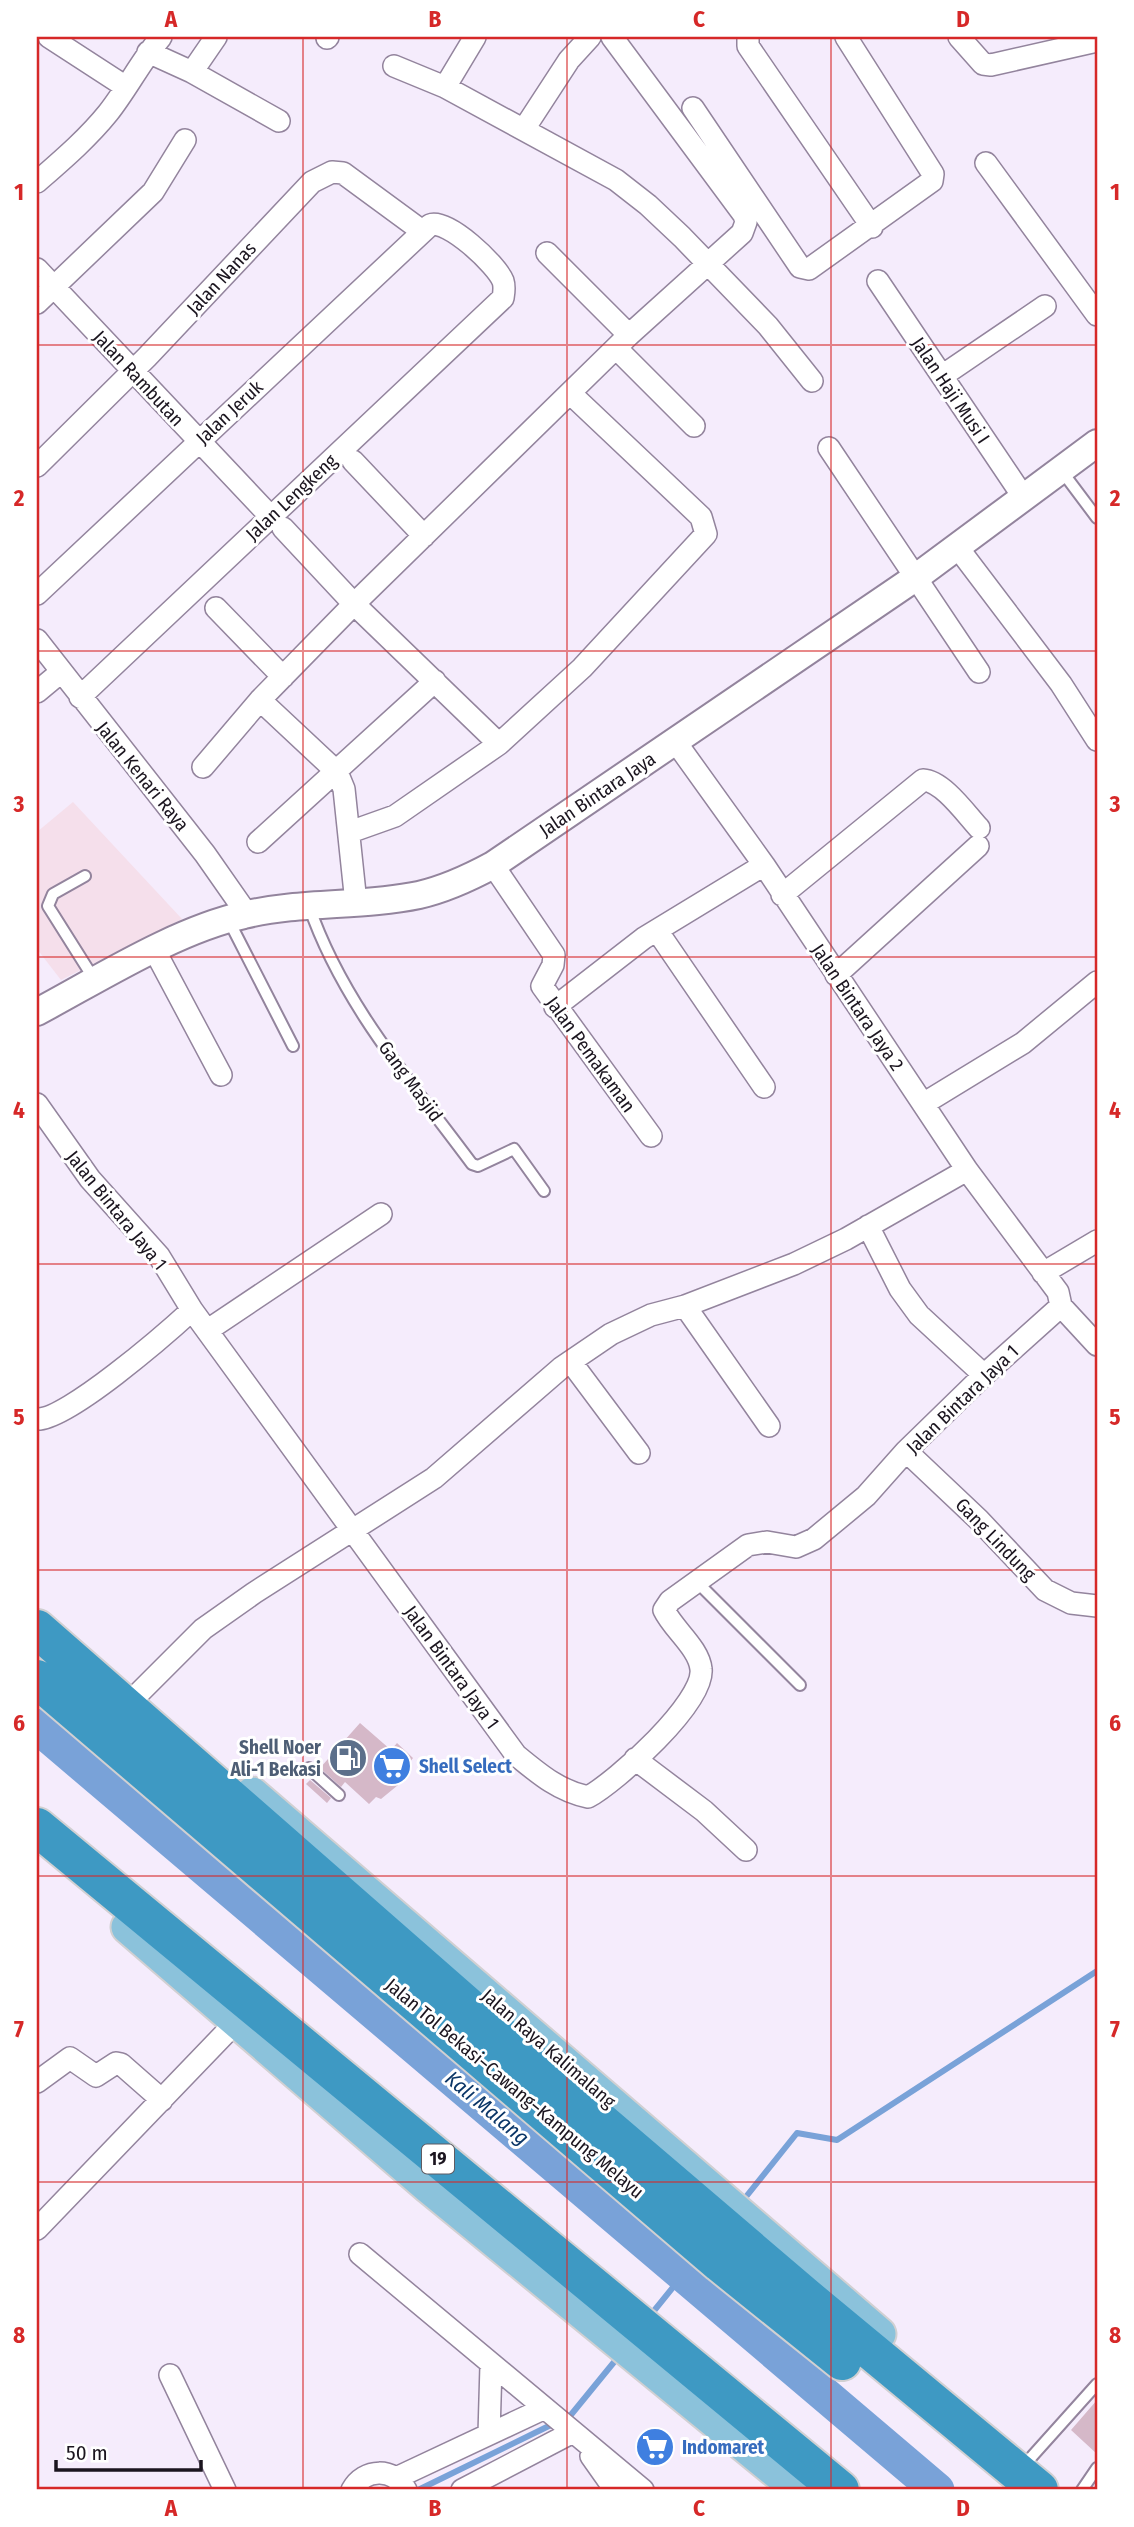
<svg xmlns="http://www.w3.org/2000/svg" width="1134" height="2527" viewBox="0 0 1134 2527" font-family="'Fira Sans Condensed',sans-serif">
	<rect width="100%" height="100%" fill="#f5ecfc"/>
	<!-- education -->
	<path fill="#f5dfeb" d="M73,802l109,117 -121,61 -24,-31v-117z"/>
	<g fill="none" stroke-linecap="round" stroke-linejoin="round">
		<!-- stream -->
		<path stroke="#79a2d8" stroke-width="6" d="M741,2203l56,-70 40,7 260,-169
			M649,2317l46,-57
			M564,2419l6,-3 49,-60
			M418,2490l137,-67"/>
		<!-- river -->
		<path stroke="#79a2d8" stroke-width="35" d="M37,1726l900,764"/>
	</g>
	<!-- building -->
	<path fill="#d5b8c8" d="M360,1723l31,27 6,-7 16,15 -13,16 3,7 -22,18 -5,-2 -7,7 -24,-22 -4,5 -21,-19z
		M310,1780l21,18 -4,5 -21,-19z
		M1097,2400v54l-26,-24z"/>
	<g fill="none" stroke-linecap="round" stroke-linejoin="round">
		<defs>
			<path id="service" d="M1061,470l36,48
				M85,876l-32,18 -5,12 46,73
				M309,906c33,97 103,177 163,258l6,2 36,-17 30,42
				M228,919l65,127
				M696,1581l104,104
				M309,1768l30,27
				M1027,2462l70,-78
				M1082,2490l15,-22"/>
			<path id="minor" d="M49,37l77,50
				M748,37v9l124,181
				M959,37l24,27 8,1 106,-24
				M327,38l1,-1
				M148,52l44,20 87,49
				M394,66l51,21 171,93 32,25 34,32 86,89 44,55
				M192,72l24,-35
				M445,87l30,-50
				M693,108l107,159 9,2 123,-88 1,-7 -87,-137
				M524,129l45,-69 21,-23
				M986,163l111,152
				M37,182c24,-21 50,-43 71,-69 19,-24 33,-52 53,-76
				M547,253l82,82
				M37,269l234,248
				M878,281l146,217
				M37,303l116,-111 32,-52
				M616,348l78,78
				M942,376l103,-70
				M829,448l150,224
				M353,461l71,75
				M37,466l110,-109 165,-175 20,-10 11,1 79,58
				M283,528l71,76 145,140
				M958,548l103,136 36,56
				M37,594l393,-369c17,-7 67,40 73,56 2,6 1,11 0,17l-423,399
				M216,608l67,69
				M37,640l168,214 42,60
				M37,692l24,-20
				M260,700l77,72 7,17 12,114
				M203,767l57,-67 94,-96 275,-269 113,-102 4,-11 -2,-7 -132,-178
				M350,832l45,-16 104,-72 83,-76 124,-134 -5,-17 -130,-123
				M258,842l177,-161
				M493,865l61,90 -1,10 -11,21 109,150
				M782,895l141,-115c20,1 43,34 56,48
				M658,932l106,155
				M155,951l66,124
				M836,975l142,-129
				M555,1007l89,-69 120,-73
				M37,1104l53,75 69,77 33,54 324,445c23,19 43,36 72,42 28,-15 117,-95 113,-128 -2,-21 -28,-40 -37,-59l6,-9 78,-56 19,-3 29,5 18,-8 52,-43 40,-45 78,-76 77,-69 -3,-14 -91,-122 -203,-305 -89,-124
				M923,1104l100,-61 74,-61
				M868,1226l32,63 19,26 65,60
				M1043,1273l54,-32
				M685,1306l84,120
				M1061,1306l36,39
				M208,1330l173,-116
				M571,1362l68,91
				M37,1419c29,2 130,-86 155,-109
				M906,1451l73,69 66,70 26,13 26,3
				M136,1696l67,-67 51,-36 180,-115 127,-110 50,-34 40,-19 34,-9 109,-42 52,-25 121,-69
				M635,1759l69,52 42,39
				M37,2082l33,-24 26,18 20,-13 5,1 41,36
				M37,2229l202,-210
				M360,2254l283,236
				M170,2375l55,115
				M489,2434l2,-69
				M591,2456l24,34
				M396,2478l147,-69
				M352,2490c12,-22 42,-23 54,0
				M462,2490l111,-58"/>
			<path id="tertiary" d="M37,1012c62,-33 139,-82 207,-97 57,-14 118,-8 175,-20 26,-6 50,-17 74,-30l422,-287 182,-135"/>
			<path id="primary" d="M252,1794l627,540
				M128,1927l301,260 370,303"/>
			<path id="motorway" d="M37,1629l508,445 261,223 233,193
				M37,1679l683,584 122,98
				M37,1827l803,663"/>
		</defs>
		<!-- service casing -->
		<use href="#service" stroke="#93849d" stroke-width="14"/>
		<!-- minor casing -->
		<use href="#minor" stroke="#93849d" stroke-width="24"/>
		<!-- tertiary casing -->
		<use href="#tertiary" stroke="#93849d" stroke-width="30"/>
		<!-- primary casing -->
		<use href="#primary" stroke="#d1d0d2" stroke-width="37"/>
		<!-- motorway casing -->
		<use href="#motorway" stroke="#d1d0d2" stroke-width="42"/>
		<!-- service -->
		<use href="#service" stroke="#fff" stroke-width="10"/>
		<!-- minor -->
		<use href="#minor" stroke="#fff" stroke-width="21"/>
		<!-- tertiary -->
		<use href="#tertiary" stroke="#fff" stroke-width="26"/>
		<!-- primary -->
		<use href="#primary" stroke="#8bc2db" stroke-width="33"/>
		<!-- motorway -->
		<use href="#motorway" stroke="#3e99c3" stroke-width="38"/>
	</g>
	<!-- grid -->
	<path fill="none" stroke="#d62828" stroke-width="2" stroke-opacity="0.55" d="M303,37v2453M567,37v2453M831,37v2453M37,345h1060M37,651h1060M37,957h1060M37,1264h1060M37,1570h1060M37,1876h1060M37,2182h1060"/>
	<!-- icons -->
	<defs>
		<symbol id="fuel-disc" viewBox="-11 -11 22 22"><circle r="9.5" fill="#5c6f8a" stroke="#fff"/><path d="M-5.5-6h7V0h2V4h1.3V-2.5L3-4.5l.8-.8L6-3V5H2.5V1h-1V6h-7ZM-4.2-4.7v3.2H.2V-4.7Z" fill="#fff"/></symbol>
		<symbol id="supermarket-disc" viewBox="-11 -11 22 22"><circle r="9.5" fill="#3f7fe0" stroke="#fff"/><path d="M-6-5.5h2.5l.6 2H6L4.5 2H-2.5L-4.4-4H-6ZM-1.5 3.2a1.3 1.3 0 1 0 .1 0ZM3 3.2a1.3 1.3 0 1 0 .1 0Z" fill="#fff"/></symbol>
	</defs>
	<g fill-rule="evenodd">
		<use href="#fuel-disc" x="326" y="1736" width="44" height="44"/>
		<use href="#supermarket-disc" x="370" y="1744" width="44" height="44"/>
		<use href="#supermarket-disc" x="633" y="2425" width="44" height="44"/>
	</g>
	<g text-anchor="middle" stroke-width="6" stroke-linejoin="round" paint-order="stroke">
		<!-- shield labels -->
		<rect fill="#fff" stroke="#5f5b62" stroke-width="2" x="422" y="2144.5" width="32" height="29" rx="5"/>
		<g font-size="18" font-weight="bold" fill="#1b151f">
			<text x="438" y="2165">19</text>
		</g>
		<!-- street labels -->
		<g font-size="19" fill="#1b151f" stroke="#fff">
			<text transform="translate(221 278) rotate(-47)" y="7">Jalan Nanas</text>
			<text transform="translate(139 378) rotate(47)" y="7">Jalan Rambutan</text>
			<text transform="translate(951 390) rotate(56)" y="7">Jalan Haji Musi I</text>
			<text transform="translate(229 412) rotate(-43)" y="7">Jalan Jeruk</text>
			<text transform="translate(291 497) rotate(-43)" y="7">Jalan Lengkeng</text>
			<text transform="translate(143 776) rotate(51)" y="7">Jalan Kenari Raya</text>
			<text transform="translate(597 794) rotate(-34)" y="7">Jalan Bintara Jaya</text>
			<text transform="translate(858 1007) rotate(56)" y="7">Jalan Bintara Jaya 2</text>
			<text transform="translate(591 1054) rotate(54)" y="7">Jalan Pemakaman</text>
			<text transform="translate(411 1081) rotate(54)" y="7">Gang Masjid</text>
			<text transform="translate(117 1210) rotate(51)" y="7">Jalan Bintara Jaya 1</text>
			<text transform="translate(962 1399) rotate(-44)" y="7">Jalan Bintara Jaya 1</text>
			<text transform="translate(996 1539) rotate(46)" y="7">Gang Lindung</text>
			<text transform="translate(452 1667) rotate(54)" y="7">Jalan Bintara Jaya 1</text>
			<text transform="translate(549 2048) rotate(41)" y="7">Jalan Raya Kalimalang</text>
			<text transform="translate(515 2088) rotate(40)" y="7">Jalan Tol Bekasi–Cawang–Kampung Melayu</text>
		</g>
		<!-- service labels -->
		<g font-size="19" font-weight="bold" fill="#4e5e75" stroke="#fff" text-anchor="end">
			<text x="321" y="1754">Shell Noer<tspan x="321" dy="22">Ali-1 Bekasi</tspan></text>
		</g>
		<!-- shop labels -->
		<g font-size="19" font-weight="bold" fill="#366cbe" stroke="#fff" text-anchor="start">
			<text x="419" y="1773">Shell Select</text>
			<text x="682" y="2454">Indomaret</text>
		</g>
		<!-- water labels -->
		<g font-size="21" font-style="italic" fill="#0b3667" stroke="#fff">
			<text transform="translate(487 2108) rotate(40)" y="7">Kali Malang</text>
		</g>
	</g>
	<!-- border -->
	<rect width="1134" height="2527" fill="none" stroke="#ffffff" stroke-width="77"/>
	<!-- scale -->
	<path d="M56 2460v10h145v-10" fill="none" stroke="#1b151f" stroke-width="3.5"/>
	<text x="66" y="2460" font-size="21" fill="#1b151f" stroke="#ffffff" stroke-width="5" paint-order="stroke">50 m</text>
	<rect x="38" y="38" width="1058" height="2450" fill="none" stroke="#d62828" stroke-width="2.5"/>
	<g font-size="23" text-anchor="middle" font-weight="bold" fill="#d62828">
		<text x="171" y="27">A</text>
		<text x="435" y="27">B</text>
		<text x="699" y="27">C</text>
		<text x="963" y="27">D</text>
		<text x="19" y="200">1</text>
		<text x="1115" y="200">1</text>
		<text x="19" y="506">2</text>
		<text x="1115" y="506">2</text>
		<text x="19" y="812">3</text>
		<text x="1115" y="812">3</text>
		<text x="19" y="1118">4</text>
		<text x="1115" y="1118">4</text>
		<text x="19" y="1425">5</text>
		<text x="1115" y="1425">5</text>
		<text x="19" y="1731">6</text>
		<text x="1115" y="1731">6</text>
		<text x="19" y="2037">7</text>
		<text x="1115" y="2037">7</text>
		<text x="19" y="2343">8</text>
		<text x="1115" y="2343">8</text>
		<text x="171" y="2516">A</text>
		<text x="435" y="2516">B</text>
		<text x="699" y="2516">C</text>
		<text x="963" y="2516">D</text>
	</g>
</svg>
